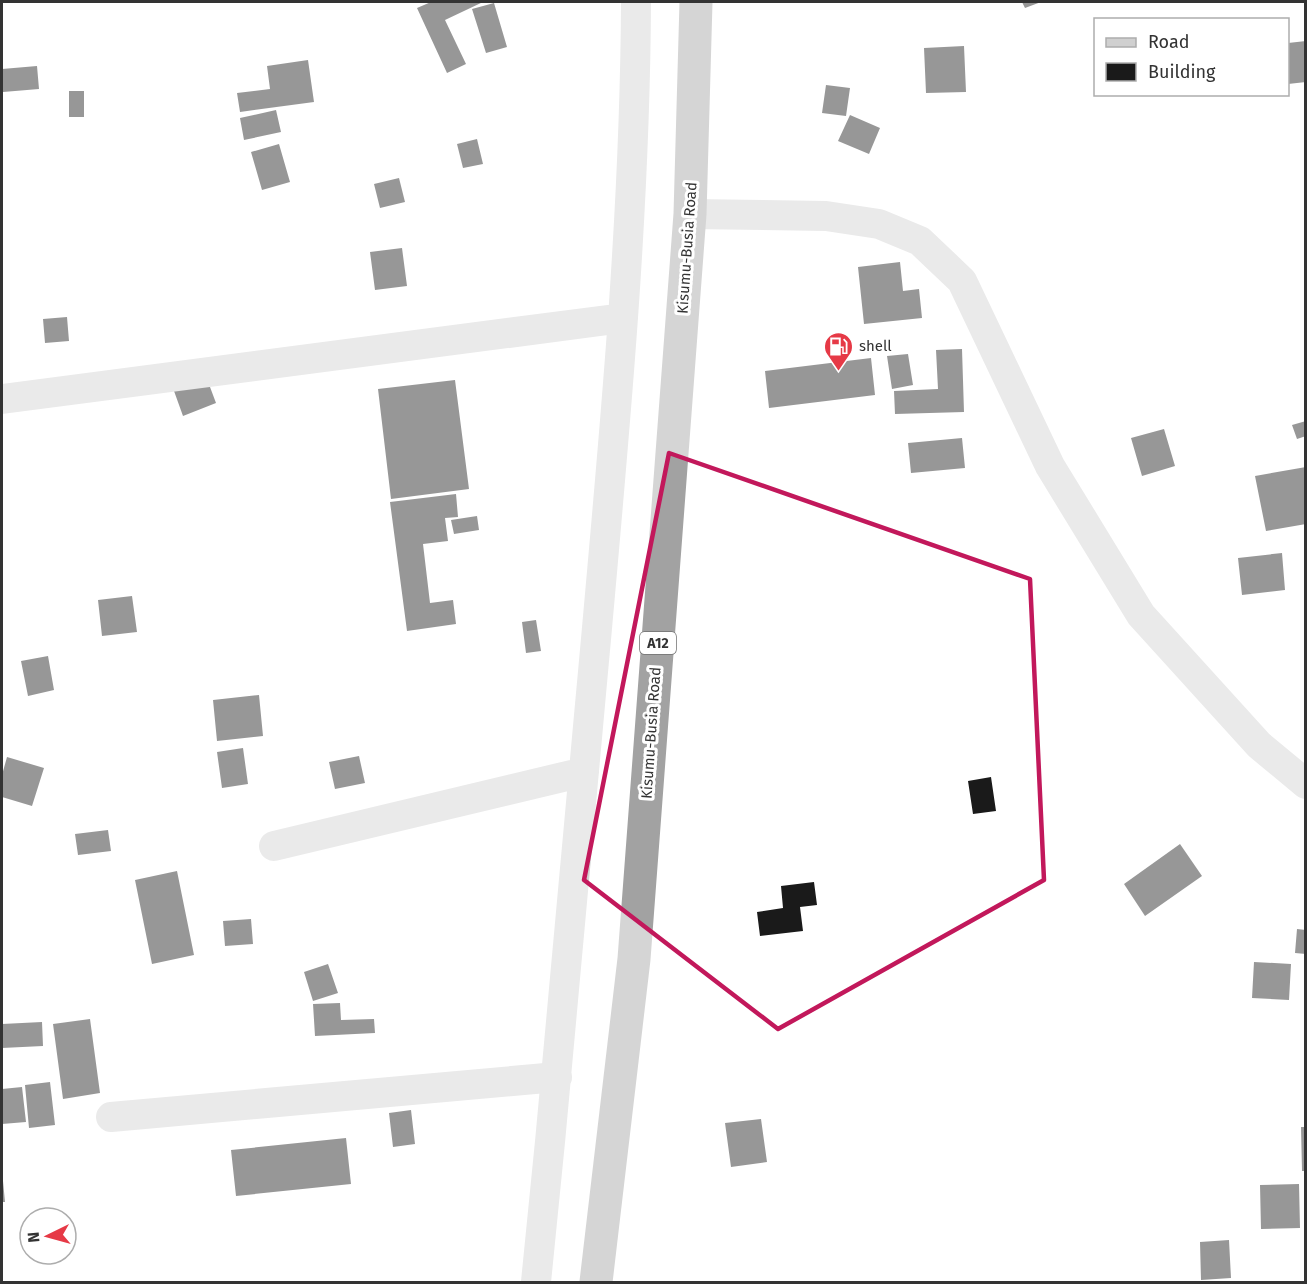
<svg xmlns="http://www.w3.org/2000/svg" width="1307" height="1284" viewBox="0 0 1307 1284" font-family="'Fira Sans',sans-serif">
	<rect width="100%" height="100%" fill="#fff"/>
	<!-- building -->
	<path fill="#1a1a1a" d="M431,2h52l-38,18 21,44 -19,9 -30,-65z
		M1022,2h19l-16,6z
		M494,3l13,44 -21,6 -14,-44z
		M1306,41v41l-18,2v-41z
		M964,46l2,46 -40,1 -2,-45z
		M308,60l6,42 -74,10 -3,-19 33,-4 -3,-23z
		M37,66l2,23 -36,3 -1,-23z
		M826,85l24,3 -4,28 -24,-3z
		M69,91h15v26h-15z
		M276,110l5,22 -37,8 -4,-22z
		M850,115l30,13 -11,26 -31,-13z
		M477,139l6,25 -20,4 -6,-24z
		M279,144l11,38 -28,8 -11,-38z
		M399,178l6,24 -25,6 -6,-24z
		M402,248l5,38 -32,4 -5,-38z
		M900,262l3,29 16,-2 3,29 -58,6 -6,-57z
		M67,317l2,24 -24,2 -2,-24z
		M962,349l2,63 -69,2 -1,-23 44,-2 -2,-39z
		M908,354l5,31 -21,4 -5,-33z
		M871,358l4,37 -106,13 -4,-37z
		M207,379l9,24 -33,13 -9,-25z
		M455,380l14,109 -78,10 -13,-110z
		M1306,421v15l-9,3 -5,-14z
		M1164,429l11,37 -33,10 -11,-38z
		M962,438l3,30 -54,5 -3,-30z
		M1306,467v57l-40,7 -11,-55z
		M456,494l2,23 -13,1 3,23 -25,3 7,59 23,-3 3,24 -49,7 -17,-129z
		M477,516l2,14 -25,4 -3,-14z
		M1282,553l3,37 -43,5 -4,-37z
		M132,596l5,36 -35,4 -4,-36z
		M536,620l5,31 -15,2 -4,-31z
		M48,656l6,34 -26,6 -7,-35z
		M259,695l4,41 -46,5 -4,-41z
		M243,748l5,36 -26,4 -5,-36z
		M359,756l6,27 -30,6 -6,-27z
		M7,757l37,11 -12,38 -30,-9v-22z
		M991,777l5,34 -23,3 -5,-33z
		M108,830l3,21 -33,4 -3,-21z
		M1180,844l22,32 -57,40 -21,-32z
		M177,871l17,84 -42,9 -17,-84z
		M814,882l3,23 -17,2 3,24 -43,5 -3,-24 26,-4 -2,-22z
		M251,919l2,25 -28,2 -2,-25z
		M1297,929l9,1v24l-11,-1z
		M1254,962l37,2 -2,36 -37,-2z
		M328,964l10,29 -25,8 -9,-29z
		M340,1003l1,17 33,-1 1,14 -60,3 -2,-32z
		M90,1019l10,74 -37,6 -10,-75z
		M42,1022l1,24 -41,2v-24z
		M50,1082l5,43 -26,3 -4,-43z
		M22,1087l4,35 -24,2v-35z
		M411,1110l4,34 -22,3 -4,-34z
		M761,1119l6,43 -36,5 -6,-44z
		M1301,1127h5v44h-4z
		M346,1138l5,46 -115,12 -5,-46z
		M3,1181l2,21h-3v-20z
		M1299,1184l1,44 -39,1 -1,-44z
		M1229,1240l2,38 -30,2 -1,-38z"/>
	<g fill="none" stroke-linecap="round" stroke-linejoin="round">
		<!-- minor -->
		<path stroke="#d0d0d0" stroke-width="30" d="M690,214l136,2 53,8 41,17 42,40 88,185 91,149 118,130 47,39
			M2,399l621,-81
			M274,846l310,-74
			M111,1117l446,-40
			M536,1282c22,-214 41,-428 60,-643 19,-212 39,-424 40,-637"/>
		<!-- trunk -->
		<path stroke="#a2a2a2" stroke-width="33" d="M596,1282l38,-323 56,-745 6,-212"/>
	</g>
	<!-- marked area -->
	<path d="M0 0H1307V1284H0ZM669,453l361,126 14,301 -266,149 -194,-149z" fill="#fff" fill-opacity=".55" fill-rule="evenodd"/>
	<path fill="none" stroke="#c2185b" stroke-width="4.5" stroke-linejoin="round" d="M669,453l361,126 14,301 -266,149 -194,-149z"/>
	<!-- icons -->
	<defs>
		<symbol id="fuel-pin" viewBox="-11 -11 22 30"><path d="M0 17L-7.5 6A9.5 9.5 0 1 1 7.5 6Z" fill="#e63946" stroke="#fff"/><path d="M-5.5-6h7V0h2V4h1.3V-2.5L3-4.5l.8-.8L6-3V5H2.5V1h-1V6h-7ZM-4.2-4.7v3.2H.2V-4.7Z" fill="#fff"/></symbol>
	</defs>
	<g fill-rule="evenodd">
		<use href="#fuel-pin" x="822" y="330" width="33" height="45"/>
	</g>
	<g text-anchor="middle" stroke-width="6" stroke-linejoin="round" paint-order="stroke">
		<!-- shield labels -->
		<rect fill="#fff" stroke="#707070" stroke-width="1.5" x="640" y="632" width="36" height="22" rx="4.5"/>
		<g font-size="14" font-weight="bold" fill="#333">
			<text x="658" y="648">A12</text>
		</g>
		<!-- street labels -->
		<g font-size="15" fill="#333" stroke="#fff">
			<text transform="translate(687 248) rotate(-86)" y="5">Kisumu-Busia Road</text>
			<text transform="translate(651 733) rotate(-86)" y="5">Kisumu-Busia Road</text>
		</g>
		<!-- poi labels -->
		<g font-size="15" fill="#333" stroke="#fff" text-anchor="start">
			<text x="859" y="351">shell</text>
		</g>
	</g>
	<!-- border -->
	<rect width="1307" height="1284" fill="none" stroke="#333333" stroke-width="6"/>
	<!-- legend -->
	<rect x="1094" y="18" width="195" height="78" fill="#ffffff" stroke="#adadad" stroke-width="1.5"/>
	<rect x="1106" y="38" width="30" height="9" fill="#d0d0d0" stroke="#adadad" stroke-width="1.5"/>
	<text x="1148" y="48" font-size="18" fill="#333333">Road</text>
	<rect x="1106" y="63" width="30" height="18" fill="#1a1a1a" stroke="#adadad" stroke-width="1.5"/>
	<text x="1148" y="78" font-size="18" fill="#333333">Building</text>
	<!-- north arrow -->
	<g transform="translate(48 1236) rotate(265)"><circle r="28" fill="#ffffff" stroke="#adadad" stroke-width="1.5"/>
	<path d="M0-4.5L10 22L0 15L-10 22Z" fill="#e63946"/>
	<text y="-9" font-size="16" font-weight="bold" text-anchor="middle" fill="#333333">N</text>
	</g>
</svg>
